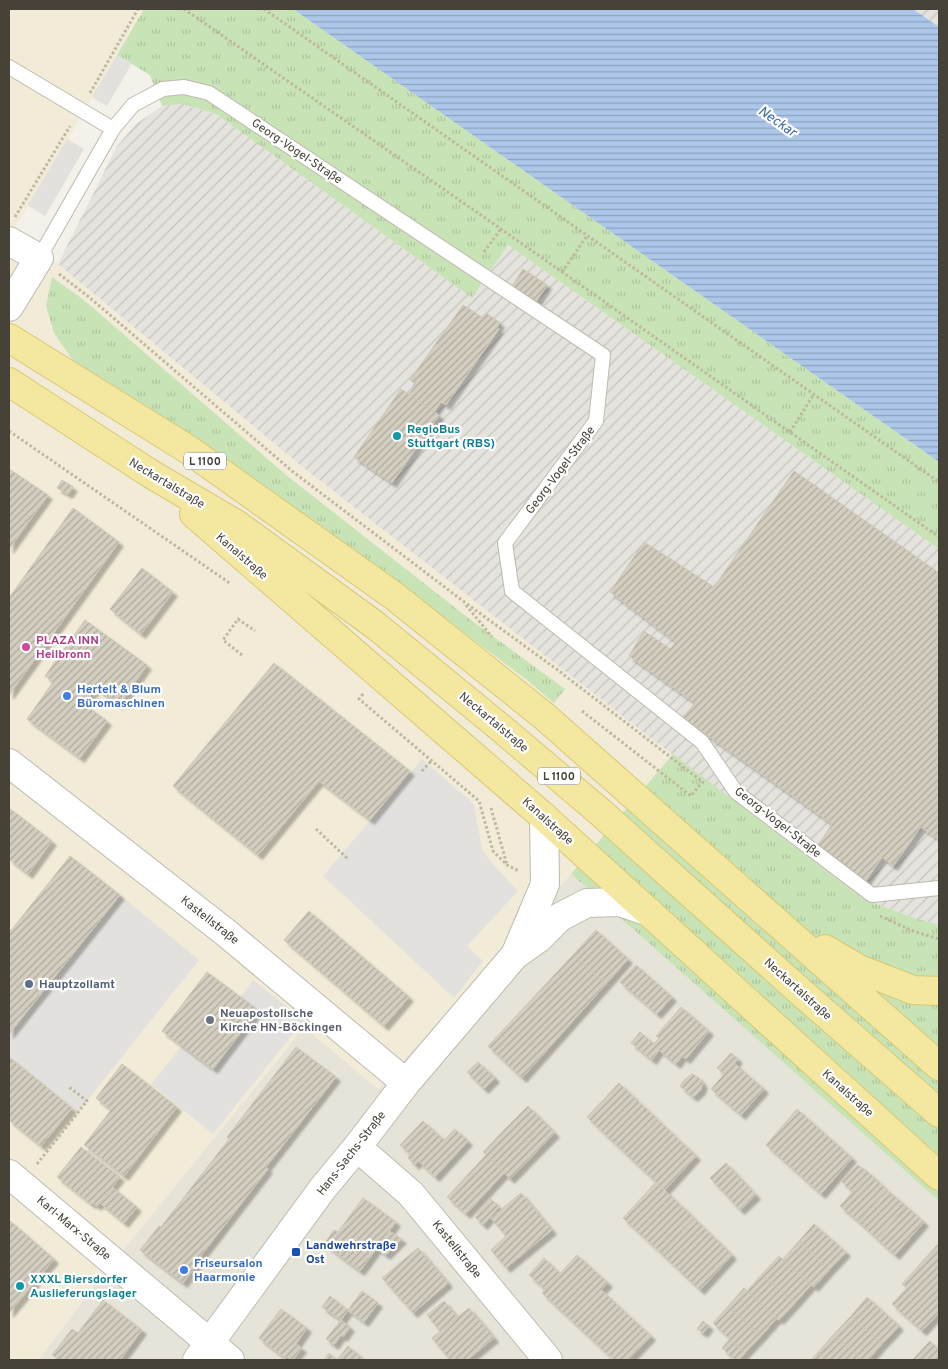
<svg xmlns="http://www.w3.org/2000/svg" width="948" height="1369" viewBox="0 0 948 1369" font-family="Overpass,sans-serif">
	<defs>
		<pattern id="industrial-furrows" width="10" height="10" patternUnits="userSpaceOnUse" patternTransform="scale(1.25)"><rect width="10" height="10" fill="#e5e3de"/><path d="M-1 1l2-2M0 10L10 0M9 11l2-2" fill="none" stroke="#c6c4bf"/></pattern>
		<pattern id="grass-tufts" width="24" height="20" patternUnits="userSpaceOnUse" patternTransform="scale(1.25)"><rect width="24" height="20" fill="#c8e3b6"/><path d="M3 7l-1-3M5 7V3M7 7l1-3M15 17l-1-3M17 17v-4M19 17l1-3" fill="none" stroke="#adc49d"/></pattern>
		<pattern id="water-rules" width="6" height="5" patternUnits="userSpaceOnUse" patternTransform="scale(1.25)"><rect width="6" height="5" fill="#acc7e9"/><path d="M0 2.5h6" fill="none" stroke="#8ea3be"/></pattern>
		<pattern id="building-hatch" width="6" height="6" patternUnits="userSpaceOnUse" patternTransform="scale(1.25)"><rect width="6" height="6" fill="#d3cec0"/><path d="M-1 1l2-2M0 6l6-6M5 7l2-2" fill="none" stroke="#ada99d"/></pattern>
		<filter id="shadow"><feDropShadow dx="4.5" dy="4.5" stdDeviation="1" flood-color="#0004"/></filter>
	</defs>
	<rect width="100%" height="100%" fill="#f3f1e9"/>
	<!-- residential -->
	<path fill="#e6e4d8" d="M571,874l368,327v159h-901l57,-75 209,-258 74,62z"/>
	<!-- commercial -->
	<path fill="#f2ebd7" d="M9,9h135l-27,45 15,9 -25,43 -15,-8 -24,41 16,10 -39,67 -17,-10 -15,24 45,34 241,200 374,290 -102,120 -193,215 -74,-62 -209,258 -57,75h-29z"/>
	<!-- industrial -->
	<path fill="url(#industrial-furrows)" d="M913,9h26v18z
		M183,104l33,10 256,184 36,-53 431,304v376l-21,-6 -55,-20 -220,-167 -344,-268 -241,-200 59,-118 19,-22 26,-18z"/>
	<!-- grass -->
	<path fill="url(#grass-tufts)" d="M144,9h149l646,453v87l-431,-304 -36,53 -256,-184 -33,-10 -21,2 -12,-31 -33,-20z
		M52,277l33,24 201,174 186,146 93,68 -11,14 -27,-23 -136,-102 -312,-209 -25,-36 -8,-27z
		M673,754l190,145 55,20 21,6v276l-368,-327z"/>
	<!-- parking -->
	<path fill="#e2e1dd" d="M117,55l15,8 -25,43 -15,-9z
		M67,139l17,10 -39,67 -17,-11z
		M422,759l52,45 8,46 10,13 26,28 -51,55 16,15 -29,37 -131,-122z
		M120,895l79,65 -121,152 -69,-55v-23z
		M253,980l51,40 -91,114 -62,-50 31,-38 31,23 45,-59 -17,-13z"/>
	<!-- water -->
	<path fill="url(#water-rules)" d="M293,9h620l26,18v435z"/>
	<!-- building -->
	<path fill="url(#building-hatch)" stroke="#cdc7b4" filter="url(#shadow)" d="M523,269l24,16 -11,17 -24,-16z
		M463,305l20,13 3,-5 14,10 -3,5 2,1 -53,76 -5,-3 -7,10 -25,-18 7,-10 -6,-4z
		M401,389l38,26 -47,68 -38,-26z
		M9,469l39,26 -39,54z
		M794,471l145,102v267l-18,-13 -28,39 -11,-9 -17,25 -48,-35 15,-23 -149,-106 12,-15 -66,-47 15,-25 26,18 6,-7 -66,-50 34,-50 70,45z
		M62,480l11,7 -5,7 -11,-6z
		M73,508l46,34 -110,153v-97z
		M142,568l31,24 -32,42 -31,-25z
		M85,620l62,45 -28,40 -23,-17 -12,16 23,17 -27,37 -53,-39 26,-37 -8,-6z
		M274,663l136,108 -40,49 -51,-39 -61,74 -85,-69z
		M9,808l43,33 -24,33 -19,-15z
		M70,856l50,39 -111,139v-101z
		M309,911l100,86 -25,29 -100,-86z
		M596,930l32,29 -22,25 -33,-29z
		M573,955l33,29 -84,94 -34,-32z
		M636,965l36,32 -15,17 -37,-32z
		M207,972l51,38 -45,59 -51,-38z
		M681,1007l28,24 -23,28 -4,-3 -6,8 -17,-14 -7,10 -21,-17 9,-11 14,12 5,-6 -3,-2z
		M296,1047l40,30 -70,90 2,2 -68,88 2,1 -19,25 -43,-33 19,-24 2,1 68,-88 -2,-2z
		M731,1053l7,6 -14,15 -7,-6z
		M9,1057l63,51 -31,38 -32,-26z
		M478,1062l17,16 -11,11 -17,-17z
		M734,1063l30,26 -23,26 -30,-26z
		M122,1064l55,43 -53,69 -40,-31 27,-35 -15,-12z
		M692,1074l6,3 5,7 -3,7 -7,6 -13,-11 4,-6z
		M619,1083l39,37 -32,34 -39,-37z
		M528,1106l27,27 -18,18 -27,-27z
		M797,1109l55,49 -31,36 -55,-49z
		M658,1120l38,36 -31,34 -39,-36z
		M423,1121l21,19 11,-11 13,12 -33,36 -17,-16 -3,4 -7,-7 3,-3 -11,-10z
		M510,1124l27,27 -27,28 -27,-27z
		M81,1147l39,30 -23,29 -4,-3 -2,1 -34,-27z
		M486,1155l19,17 -39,42 -19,-17z
		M726,1163l30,32 -16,15 -30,-32z
		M858,1165l11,8 -16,19 -12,-11z
		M869,1173l18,17 -28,32 -19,-16z
		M656,1182l38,36 -32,36 -39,-36z
		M112,1187l25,20 -13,16 -24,-20z
		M887,1190l19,16 -29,33 -18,-17z
		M521,1193l31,37 -46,38 -15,-18 15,-14 -15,-18z
		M363,1198l33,24 -36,49 -36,-27 10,-14 4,2z
		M491,1199l8,8 -16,18 -8,-8z
		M906,1206l18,16 -29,33 -18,-16z
		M694,1218l38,37 -32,35 -38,-36z
		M9,1220l45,39 -45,54z
		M814,1224l32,28 -17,18 -30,-29z
		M389,1231l13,8 -16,16 -10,-7z
		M799,1241l30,29 -15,17 -31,-28z
		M939,1243v72l-1,-1 -16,17 -30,-27 15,-16 -5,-4z
		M418,1248l30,35 -35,30 -31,-35z
		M577,1255l31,28 -37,37 -29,-27z
		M779,1256l32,29 -16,18 -33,-29z
		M544,1258l16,16 -15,15 -16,-14z
		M762,1274l33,29 -16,17 -32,-29z
		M744,1288l33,30 -16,18 -33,-30z
		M601,1290l50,46 -23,24h-14l-43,-40z
		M362,1291l16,12 -14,19 -16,-12z
		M330,1296l18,14 -7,10 -19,-13z
		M867,1297l32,29 -17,18 -31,-28z
		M103,1300l39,30 -22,30h-65l2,-2 -5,-3 20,-26 6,4z
		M444,1301l13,16 -17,14 -13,-16z
		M728,1306l33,30 -16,17 -32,-30z
		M469,1308l25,30 -27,22h-17l-18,-22z
		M281,1309l26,19 -11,16 6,4 -9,12 -6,-3 -2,1 -26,-20z
		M851,1316l31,28 -14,16h-6l-28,-26z
		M341,1320l9,7 -7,10 -2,-2 -7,10 -8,-6z
		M703,1321l6,5 -6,7 -6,-4z
		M834,1334l28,26h-35l-9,-8z
		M730,1339l15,14 -6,7h-3l-14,-12z
		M930,1341l9,9v10h-27z
		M348,1346l17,14h-41l5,-7 8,7z
		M818,1352l9,8h-16z"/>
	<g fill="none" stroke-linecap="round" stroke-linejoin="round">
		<defs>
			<path id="service" d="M9,67l104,62
				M39,258l74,-129 20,-24 30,-16 21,-2 25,6 394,262 -7,66 -91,122 7,48 190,151 34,50 136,103 67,-7"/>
			<path id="minor" d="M9,241l30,17 -30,49
				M9,763l216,169 181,151
				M516,953l29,-69 -1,-67
				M357,1147l54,47 137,166
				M9,1174l221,186
				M197,1360l126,-172 34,-41 49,-64 109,-128 24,-17 21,-21 27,-14 33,-1 29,10"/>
			<path id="primary" d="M9,338l180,112 205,146 150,120 395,350
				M9,382l142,92 85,50 139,101 121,99 103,87 204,183 136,119
				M194,514l350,303 395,359
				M825,949l34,20 54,21 26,1"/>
		</defs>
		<!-- service casing -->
		<use href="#service" stroke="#bdbaad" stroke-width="16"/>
		<!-- minor casing -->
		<use href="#minor" stroke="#bdbaad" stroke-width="30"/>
		<!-- primary casing -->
		<use href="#primary" stroke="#d7c873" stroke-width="30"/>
		<!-- path -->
		<path stroke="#beb79f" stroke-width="3" stroke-dasharray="2.5 2.5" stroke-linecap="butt" d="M184,9l317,220 438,308
			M264,9l675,473
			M90,93l48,-84
			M15,217l55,-91
			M484,252l17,-23
			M562,272l25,-36
			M59,274l30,23 203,174 171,130 96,70 145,112
			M9,431l222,153
			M790,432l24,-38
			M466,605l26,32
			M242,655l-19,-15 15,-21 17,12
			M363,694l-4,5 120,102 14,50 14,14 12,6
			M582,711l109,85 11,-14
			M422,771l10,-11
			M491,808l16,57
			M316,829l33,31
			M880,916l33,15 26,8
			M37,1164l50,-63 -18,-14"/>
		<!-- service -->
		<use href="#service" stroke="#fff" stroke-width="14"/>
		<!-- minor -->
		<use href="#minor" stroke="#fff" stroke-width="28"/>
		<!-- primary -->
		<use href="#primary" stroke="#f4e8a1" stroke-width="28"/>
	</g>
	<!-- markers -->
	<g fill="#0f9aa8" stroke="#fff" stroke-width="2">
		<circle cx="397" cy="436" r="5"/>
		<circle cx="20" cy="1286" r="5"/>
	</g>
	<circle fill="#d1479c" stroke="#fff" stroke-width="2" cx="26" cy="647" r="5"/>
	<g fill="#3f7fe0" stroke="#fff" stroke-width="2">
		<circle cx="67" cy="696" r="5"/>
		<circle cx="184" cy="1270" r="5"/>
	</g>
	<circle fill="#5c6f8a" stroke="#fff" stroke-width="2" cx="29" cy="984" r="5"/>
	<circle fill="#6b7280" stroke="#fff" stroke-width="2" cx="210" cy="1020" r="5"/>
	<rect fill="#1a4fb4" stroke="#fff" stroke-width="2" x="291" y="1247" width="10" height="10" rx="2.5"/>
	<g text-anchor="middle" stroke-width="4.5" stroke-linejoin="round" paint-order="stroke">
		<!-- shield labels -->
		<g fill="#fff" stroke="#7e7b74" stroke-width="1">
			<rect x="184" y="452.5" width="42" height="17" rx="4"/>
			<rect x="538" y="767.5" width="42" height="17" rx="4"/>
		</g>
		<g font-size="11" font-weight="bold" fill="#464238">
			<text x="205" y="465">L 1100</text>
			<text x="559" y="780">L 1100</text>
		</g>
		<!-- street labels -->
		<g font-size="12" fill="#464238" stroke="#fff">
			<text transform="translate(297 151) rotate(34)" y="4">Georg-Vogel-Straße</text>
			<text transform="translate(560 470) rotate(-53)" y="4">Georg-Vogel-Straße</text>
			<text transform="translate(167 483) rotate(31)" y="4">Neckartalstraße</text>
			<text transform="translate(242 556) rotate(41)" y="4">Kanalstraße</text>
			<text transform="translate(494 722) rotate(40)" y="4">Neckartalstraße</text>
			<text transform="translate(548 821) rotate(42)" y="4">Kanalstraße</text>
			<text transform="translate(778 822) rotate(38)" y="4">Georg-Vogel-Straße</text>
			<text transform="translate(210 920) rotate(38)" y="4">Kastellstraße</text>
			<text transform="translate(798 989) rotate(42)" y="4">Neckartalstraße</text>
			<text transform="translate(848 1093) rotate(42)" y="4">Kanalstraße</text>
			<text transform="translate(351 1153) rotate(-52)" y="4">Hans-Sachs-Straße</text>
			<text transform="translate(74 1228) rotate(40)" y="4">Karl-Marx-Straße</text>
			<text transform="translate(457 1249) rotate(51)" y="4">Kastellstraße</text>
		</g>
		<!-- culture labels -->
		<g font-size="12" font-weight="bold" fill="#0d838f" stroke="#fff" text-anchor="start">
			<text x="407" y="433">RegioBus<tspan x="407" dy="14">Stuttgart (RBS)</tspan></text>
			<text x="30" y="1283">XXXL Biersdorfer<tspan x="30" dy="14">Auslieferungslager</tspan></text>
		</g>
		<!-- hotel labels -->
		<g font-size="12" font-weight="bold" fill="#b23c85" stroke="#fff" text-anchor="start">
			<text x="36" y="644">PLAZA INN<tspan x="36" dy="14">Heilbronn</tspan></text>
		</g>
		<!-- shop labels -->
		<g font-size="12" font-weight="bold" fill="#366cbe" stroke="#fff" text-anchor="start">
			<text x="77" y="693">Hertelt &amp; Blum<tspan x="77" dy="14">Büromaschinen</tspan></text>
			<text x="194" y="1267">Friseursalon<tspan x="194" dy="14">Haarmonie</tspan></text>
		</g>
		<!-- service labels -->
		<g font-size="12" font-weight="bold" fill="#4e5e75" stroke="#fff" text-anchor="start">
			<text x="39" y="988">Hauptzollamt</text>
		</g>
		<!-- worship labels -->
		<g font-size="12" font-weight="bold" fill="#5b616d" stroke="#fff" text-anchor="start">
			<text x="220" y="1017">Neuapostolische<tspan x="220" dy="14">Kirche HN-Böckingen</tspan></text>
		</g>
		<!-- transit labels -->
		<g font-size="12" font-weight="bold" fill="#164399" stroke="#fff" text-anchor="start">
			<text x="306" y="1249">Landwehrstraße<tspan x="306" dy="14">Ost</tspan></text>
		</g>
		<!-- water labels -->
		<g font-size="14" font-style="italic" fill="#3c6aa7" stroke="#fff">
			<text transform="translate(778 121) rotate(35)" y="5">Neckar</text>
		</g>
	</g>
	<!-- border -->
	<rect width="948" height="1369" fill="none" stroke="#464238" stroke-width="20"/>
</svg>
